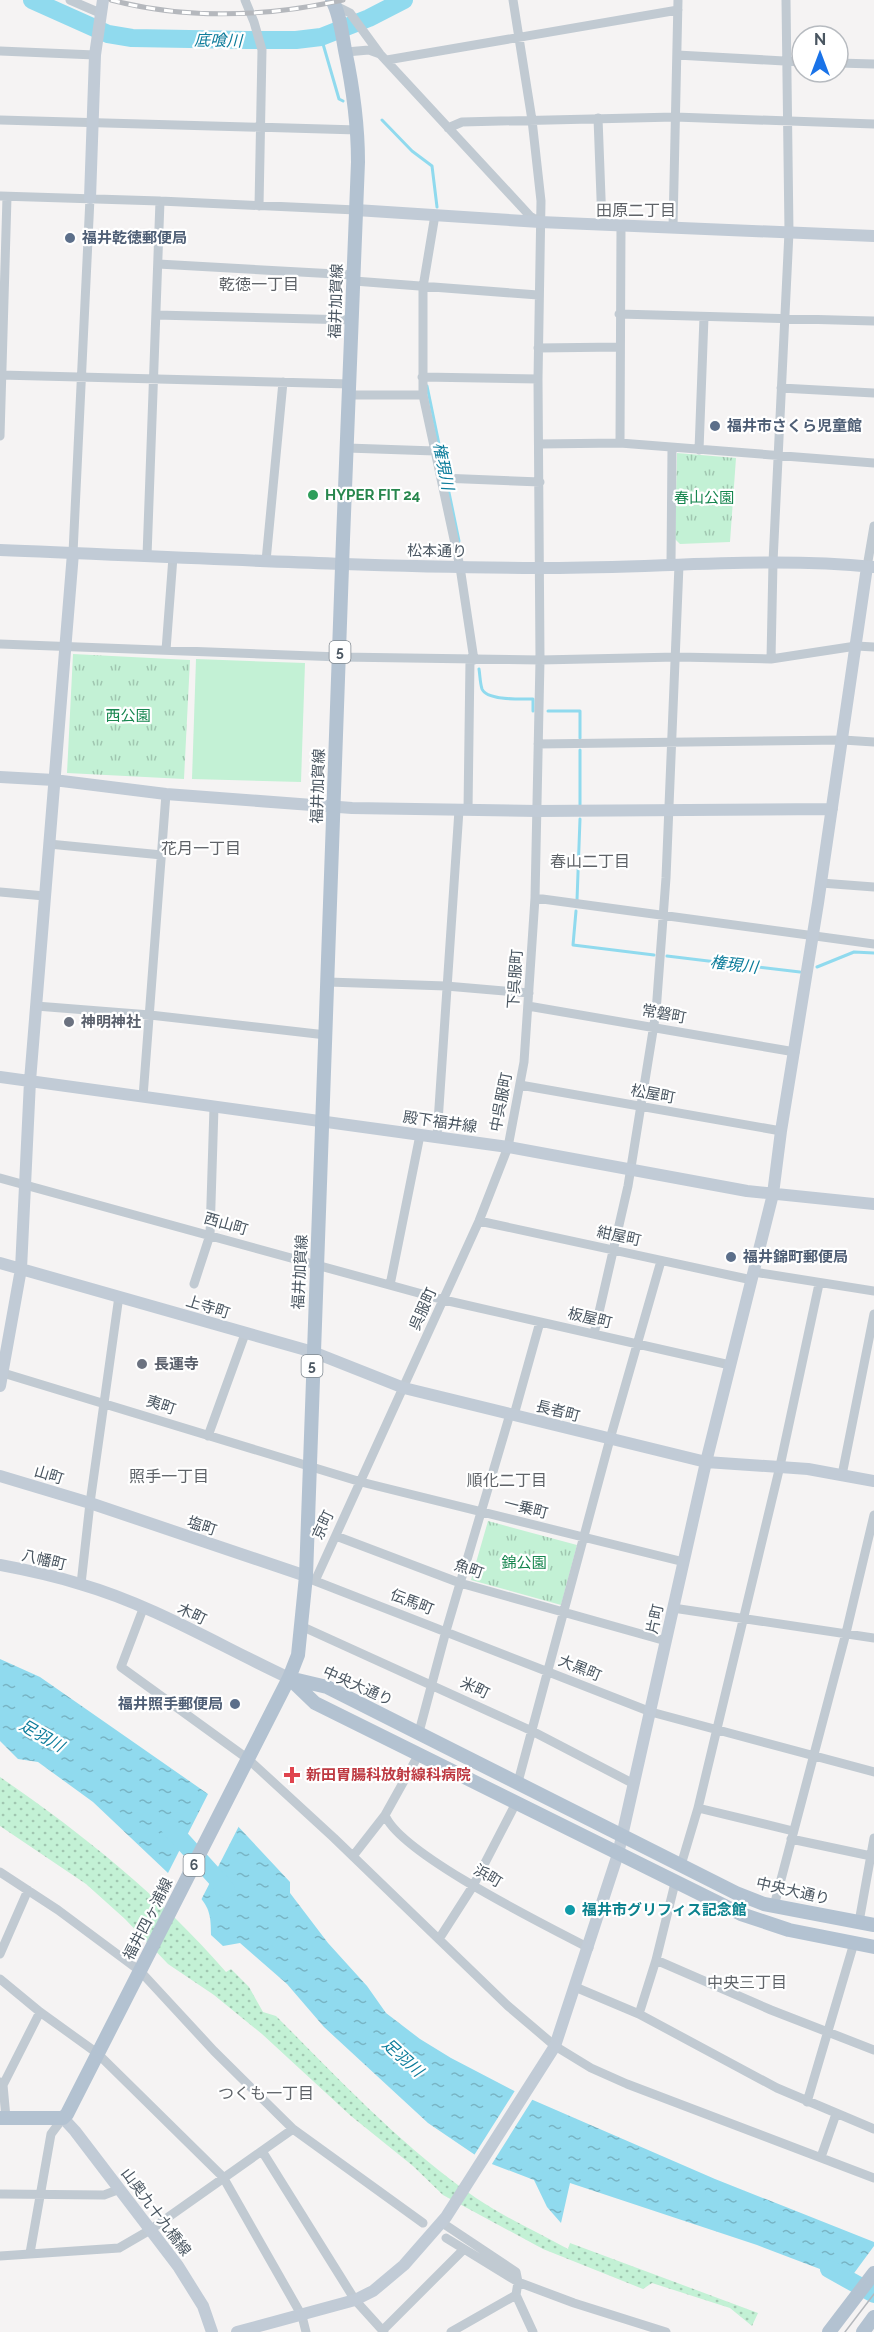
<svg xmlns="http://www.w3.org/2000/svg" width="874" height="2332" viewBox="0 0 874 2332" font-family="Raleway,'Noto Sans JP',sans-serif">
	<defs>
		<pattern id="grass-dots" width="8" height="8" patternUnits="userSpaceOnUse" patternTransform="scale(1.5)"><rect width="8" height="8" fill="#c3f1d5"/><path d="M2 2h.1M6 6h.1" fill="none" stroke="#a0c6b0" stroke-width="1.8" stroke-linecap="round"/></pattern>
		<pattern id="park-tufts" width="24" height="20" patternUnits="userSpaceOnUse" patternTransform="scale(1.5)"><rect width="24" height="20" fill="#c3f1d5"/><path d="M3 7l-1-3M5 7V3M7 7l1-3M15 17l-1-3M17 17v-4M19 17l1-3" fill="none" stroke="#a0c6b0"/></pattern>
		<pattern id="water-ripples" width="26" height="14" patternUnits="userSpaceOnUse" patternTransform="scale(1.5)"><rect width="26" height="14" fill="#90daee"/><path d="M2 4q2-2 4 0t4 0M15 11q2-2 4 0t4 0" fill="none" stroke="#78b4c4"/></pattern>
	</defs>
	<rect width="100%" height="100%" fill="#f5f3f3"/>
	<!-- grass -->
	<path fill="url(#grass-dots)" d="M0,1777c83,57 160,119 226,195l5,-3 18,18 14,25 13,4c63,63 126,131 200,182 28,19 61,34 92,51l2,-6 188,70 -6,13 -22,-18 -78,-25 -9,6 -100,-40 -100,-54 -30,-29 -62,-50 -89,-82 -48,-39 -46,-31 -43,-45 -39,-35 -86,-58z"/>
	<!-- park -->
	<path fill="url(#park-tufts)" d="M677,453l59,5 -6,84 -50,2 -5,-5z
		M73,654l117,6 -6,119 -117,-6z
		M488,1521l89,24 -16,60 -90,-25z"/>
	<!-- pitch -->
	<path fill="#c3f1d5" d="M196,659l109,4 -4,119 -109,-3z"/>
	<!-- water -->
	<path fill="url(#water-ripples)" d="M0,1659l40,18 168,117 -40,79 -75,-71 -55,-40 -20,-3 -18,-18z
		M233,1821l57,61v11l38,50 39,43 19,27 34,26 31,19 75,39 189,82 159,63v4l-25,34 -92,-35 -187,-62 -9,40 -14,-16 -13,-27 -50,-19 -56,-38 -104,-96 -37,-43 -47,-41 -17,3 -12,-11c0,-18 -1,-27 -13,-40z"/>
	<!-- pier -->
	<path fill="#f5f3f3" d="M234,1818l6,6 -40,78 -5,-8 35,-75z
		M516,2089l18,8 -44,70 -8,-3 -9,-7z"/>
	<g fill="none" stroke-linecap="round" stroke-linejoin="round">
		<!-- stream -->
		<path stroke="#90daee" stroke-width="3" d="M321,37l18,62 4,2
			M382,120l30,31 20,15 5,41
			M427,386l32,155
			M479,669c1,6 1,14 3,20 5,12 40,10 51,10v12
			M548,711h32v27
			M580,805v-55
			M577,900l3,-81
			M576,911l-3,34 81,10
			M667,956l133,16
			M817,967l37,-15 20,1"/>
		<!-- river -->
		<path stroke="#90daee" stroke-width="18" d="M32,0l76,34 24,4 115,2h49l25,-3 48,-19 35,-18
			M168,1825l58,64
			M829,2269l45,25"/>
		<!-- street -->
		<path stroke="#c1cad2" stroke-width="9" d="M70,0l30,13
			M245,0l9,22 8,28 -3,156
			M336,6l14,7 30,41 150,162 8,5
			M0,51l95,4
			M346,52l23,-2 11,4
			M677,55l125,7
			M387,60l291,-50
			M838,63l36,1
			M598,118l4,106
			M0,120l358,10
			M448,128l14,-6 213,-5 199,7
			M0,196l160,5 196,9
			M435,215l-12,72v108l37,172 14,93
			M673,227l5,-227
			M158,264l196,11
			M354,281l184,14
			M619,314l255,7
			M156,315l196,5
			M538,348l82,-1
			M0,375l350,9
			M422,377l116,2
			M781,388l93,5
			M350,395h73
			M0,436l7,-239
			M620,443l1,-217
			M539,444l81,-1 254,20
			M347,448l88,3
			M699,450l5,-133
			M441,478l99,4
			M73,553l17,-355
			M147,556l13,-355
			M266,561l17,-179
			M671,564l1,-116
			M867,567l7,-41
			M0,644l340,13 200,3 137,-3 94,2 85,-13 18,1
			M166,650l7,-93
			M771,659l2,-97 16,-330 -3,-232
			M538,744l305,-4 31,2
			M468,810l2,-150
			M49,844l113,11
			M821,883l53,4
			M0,892l45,4
			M535,898l339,46
			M328,982l118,4 83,7
			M36,1006l114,9 176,20
			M528,1006l267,46
			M520,1085l261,46
			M143,1097l23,-303
			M437,1137l22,-327
			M0,1178l444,122 286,65
			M479,1221l273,59
			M754,1272l120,19
			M194,1284l16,-49 4,-128
			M390,1285l30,-150
			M594,1334l34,-148 28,-174 10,-134 13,-313
			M0,1372l361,110 323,80
			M514,1415l26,-93
			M208,1436l37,-102
			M842,1475l32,-161
			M336,1536l124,47 206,58
			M310,1579l341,133 223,60
			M315,1581l164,-360 29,-74 16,-85 11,-164 5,-238 -2,-281 3,-178 -9,-81 -19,-120
			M81,1584l9,-81 29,-207
			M673,1608l201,30
			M143,1609l-22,58 127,92 86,79 174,168 47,40 36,22 36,16 247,94
			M301,1626l231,105 102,53
			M419,1732l27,-101 64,-217
			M518,1782l92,-343 51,-178
			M698,1808l95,23
			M385,1815c15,39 162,111 204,133
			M791,1839l80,17
			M353,1856l32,-41 34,-61
			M681,1865l17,-57 82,-342 39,-182
			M0,1872l58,38 82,61 74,80 79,78 130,94
			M774,1906l72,-273 28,-118
			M859,1922l15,-84
			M439,1939l34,-53 43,-83
			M0,1954l28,-64
			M656,1960l115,50 103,40
			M0,1979l40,33 57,41 126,124 79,139 4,16
			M575,1987l64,27 138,74 97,41
			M639,2014l17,-54 19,-77
			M0,2082l3,3 3,33
			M3,2085l37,-73
			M807,2102l47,-159
			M262,2151l93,149 29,32
			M821,2157l15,-43
			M0,2194l104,1 16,-6
			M441,2222l75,50 2,10 -2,13 17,37
			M446,2238l72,44 56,21 92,29
			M30,2253l21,-119 12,-16
			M0,2256l119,-8 31,-18 143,-101
			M383,2330l81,-81
			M451,2332l65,-37"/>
		<!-- secondary -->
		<path stroke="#c1cbd6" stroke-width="12" d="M90,198l5,-143 8,-55
			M356,210l184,12 334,14
			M0,550c179,7 359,17 539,18 112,1 223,-12 335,-1
			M0,777l54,3 112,14 186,14 185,3 295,-2
			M0,1077l508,70 239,44 127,13
			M0,1263l313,89 91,36 106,26 196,48 102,7 66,12
			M0,1386l21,-117 9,-188 43,-528
			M0,1476l90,27 216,73
			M0,1565c27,5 54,11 80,19 73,21 140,62 209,94
			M63,2118l12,13 103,135 25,40 9,26
			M237,2332l118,-32 18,-9 31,-26 42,-48 109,-171 63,-192 88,-392 67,-268 8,-63 37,-228 49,-336"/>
		<!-- primary -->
		<path stroke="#b3c2d1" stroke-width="14" d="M289,1678l26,25 426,211 48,16 85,17
			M289,1678l38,9 409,206 28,11 110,21
			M0,2118h63l4,-4 222,-436 9,-23 8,-79 37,-1037 15,-377c0,-39 -5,-74 -13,-112 -3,-16 -5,-36 -13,-50
			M829,2332l45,-59
			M863,2332l11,-15"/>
		<!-- tram -->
		<path stroke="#b5b8bd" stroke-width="1.5" d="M845,2332l29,-38"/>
		<defs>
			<path id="rail" d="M111,0c77,20 155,17 232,0"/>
		</defs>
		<!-- rail casing -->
		<use href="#rail" stroke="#b5b8bd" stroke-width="5"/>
		<!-- rail -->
		<use href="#rail" stroke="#fff" stroke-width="3" stroke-dasharray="9" stroke-linecap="butt"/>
	</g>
	<!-- markers -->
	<g fill="#5c6f8a" stroke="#fff" stroke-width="2">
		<circle cx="70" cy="238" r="6"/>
		<circle cx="715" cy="426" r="6"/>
		<circle cx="731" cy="1257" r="6"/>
		<circle cx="235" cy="1704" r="6"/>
	</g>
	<circle fill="#2e9e5b" stroke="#fff" stroke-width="2" cx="313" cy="495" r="6"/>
	<g fill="#6b7280" stroke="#fff" stroke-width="2">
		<circle cx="69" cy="1022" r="6"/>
		<circle cx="142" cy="1364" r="6"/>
	</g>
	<path fill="#e0444e" stroke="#fff" stroke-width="2" d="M289 1766h6v6h6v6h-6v6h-6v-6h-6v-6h6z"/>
	<circle fill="#0f9aa8" stroke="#fff" stroke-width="2" cx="570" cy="1910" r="6"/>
	<g text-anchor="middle" stroke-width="4.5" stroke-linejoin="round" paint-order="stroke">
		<!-- shield labels -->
		<g fill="#fff" stroke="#808990" stroke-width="1.5">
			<rect x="329.5" y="641" width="21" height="22" rx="4.5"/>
			<rect x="301.5" y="1355" width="21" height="22" rx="4.5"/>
			<rect x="183.5" y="1854" width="21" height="22" rx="4.5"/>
		</g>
		<g font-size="14" font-weight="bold" fill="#4a5661">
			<text x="340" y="657">5</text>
			<text x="312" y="1371">5</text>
			<text x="194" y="1870">6</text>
		</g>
		<!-- service labels -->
		<g font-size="15" font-weight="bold" fill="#4e5e75" stroke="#fff" text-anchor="start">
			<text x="82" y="243">福井乾徳郵便局</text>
			<text x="727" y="431">福井市さくら児童館</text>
			<text x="743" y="1262">福井錦町郵便局</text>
			<text x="223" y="1709" text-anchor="end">福井照手郵便局</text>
		</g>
		<!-- street labels -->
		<g font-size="15" fill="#4a5661" stroke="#fff">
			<text transform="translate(336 301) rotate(-88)" y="5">福井加賀線</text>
			<text transform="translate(437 551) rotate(1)" y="5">松本通り</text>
			<text transform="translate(318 786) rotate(-88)" y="5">福井加賀線</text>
			<text transform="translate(515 979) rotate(-86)" y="5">下呉服町</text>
			<text transform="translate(664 1014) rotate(10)" y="5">常磐町</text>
			<text transform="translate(653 1094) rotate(10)" y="5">松屋町</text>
			<text transform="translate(501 1102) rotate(-79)" y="5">中呉服町</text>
			<text transform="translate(440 1122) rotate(8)" y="5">殿下福井線</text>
			<text transform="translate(226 1224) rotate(16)" y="5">西山町</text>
			<text transform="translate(619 1236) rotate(12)" y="5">紺屋町</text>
			<text transform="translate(300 1272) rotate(-87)" y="5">福井加賀線</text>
			<text transform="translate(208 1307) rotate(17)" y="5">上寺町</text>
			<text transform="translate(423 1309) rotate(-66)" y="5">呉服町</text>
			<text transform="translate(590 1318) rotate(13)" y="5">板屋町</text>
			<text transform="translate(161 1405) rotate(18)" y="5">夷町</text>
			<text transform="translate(558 1411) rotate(14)" y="5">長者町</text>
			<text transform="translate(49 1475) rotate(17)" y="5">山町</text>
			<text transform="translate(526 1508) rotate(14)" y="5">一乗町</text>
			<text transform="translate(323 1525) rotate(-65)" y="5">京町</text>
			<text transform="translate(202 1526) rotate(18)" y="5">塩町</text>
			<text transform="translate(44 1560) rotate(13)" y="5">八幡町</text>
			<text transform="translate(469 1569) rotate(18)" y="5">魚町</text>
			<text transform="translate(412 1602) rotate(21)" y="5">伝馬町</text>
			<text transform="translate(192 1614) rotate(25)" y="5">木町</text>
			<text transform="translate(655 1619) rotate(-78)" y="5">片町</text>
			<text transform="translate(580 1668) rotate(22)" y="5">大黒町</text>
			<text transform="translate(358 1686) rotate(24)" y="5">中央大通り</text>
			<text transform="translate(475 1688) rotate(25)" y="5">米町</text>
			<text transform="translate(488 1876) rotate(30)" y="5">浜町</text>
			<text transform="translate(793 1891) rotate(13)" y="5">中央大通り</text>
			<text transform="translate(148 1919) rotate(-63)" y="5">福井四ヶ浦線</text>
			<text transform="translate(156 2212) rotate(53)" y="5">山奥九十九橋線</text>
		</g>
		<!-- leisure labels -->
		<g font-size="15" font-weight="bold" fill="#27864d" stroke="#fff" text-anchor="start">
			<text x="325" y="500">HYPER FIT 24</text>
		</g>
		<!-- park labels -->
		<g font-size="15" fill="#17864f" stroke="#fff">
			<text x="704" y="503">春山公園</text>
			<text x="128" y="721">西公園</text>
			<text x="524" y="1568">錦公園</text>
		</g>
		<!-- worship labels -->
		<g font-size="15" font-weight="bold" fill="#5b616d" stroke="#fff" text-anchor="start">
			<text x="81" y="1027">神明神社</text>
			<text x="154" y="1369">長運寺</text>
		</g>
		<!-- health labels -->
		<g font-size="15" font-weight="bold" fill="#be3a42" stroke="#fff" text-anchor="start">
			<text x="306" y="1780">新田胃腸科放射線科病院</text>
		</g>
		<!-- culture labels -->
		<g font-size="15" font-weight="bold" fill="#0d838f" stroke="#fff" text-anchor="start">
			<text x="582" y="1915">福井市グリフィス記念館</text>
		</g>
		<!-- water labels -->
		<g font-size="16" font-style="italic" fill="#0c7c9b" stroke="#fff">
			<text transform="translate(218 40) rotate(1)" y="6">底喰川</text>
			<text transform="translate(444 466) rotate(79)" y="6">権現川</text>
			<text transform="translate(734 964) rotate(7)" y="6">権現川</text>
			<text transform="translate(42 1735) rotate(30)" y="6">足羽川</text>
			<text transform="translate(403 2057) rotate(42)" y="6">足羽川</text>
		</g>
		<!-- neighbourhood labels -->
		<g font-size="16" fill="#5f6368" stroke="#fff">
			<text x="636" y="216">田原二丁目</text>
			<text x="259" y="290">乾徳一丁目</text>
			<text x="201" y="854">花月一丁目</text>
			<text x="590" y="867">春山二丁目</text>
			<text x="169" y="1482">照手一丁目</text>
			<text x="507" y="1486">順化二丁目</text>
			<text x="747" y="1988">中央三丁目</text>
			<text x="266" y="2099">つくも一丁目</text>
		</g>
	</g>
	<!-- north arrow -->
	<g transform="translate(820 54)"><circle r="28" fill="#ffffff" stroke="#b7bbc0" stroke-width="1.5"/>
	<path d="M0-4.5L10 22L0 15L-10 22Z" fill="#1a73e8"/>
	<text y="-9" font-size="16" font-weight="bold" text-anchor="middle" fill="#4a5661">N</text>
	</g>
</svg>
